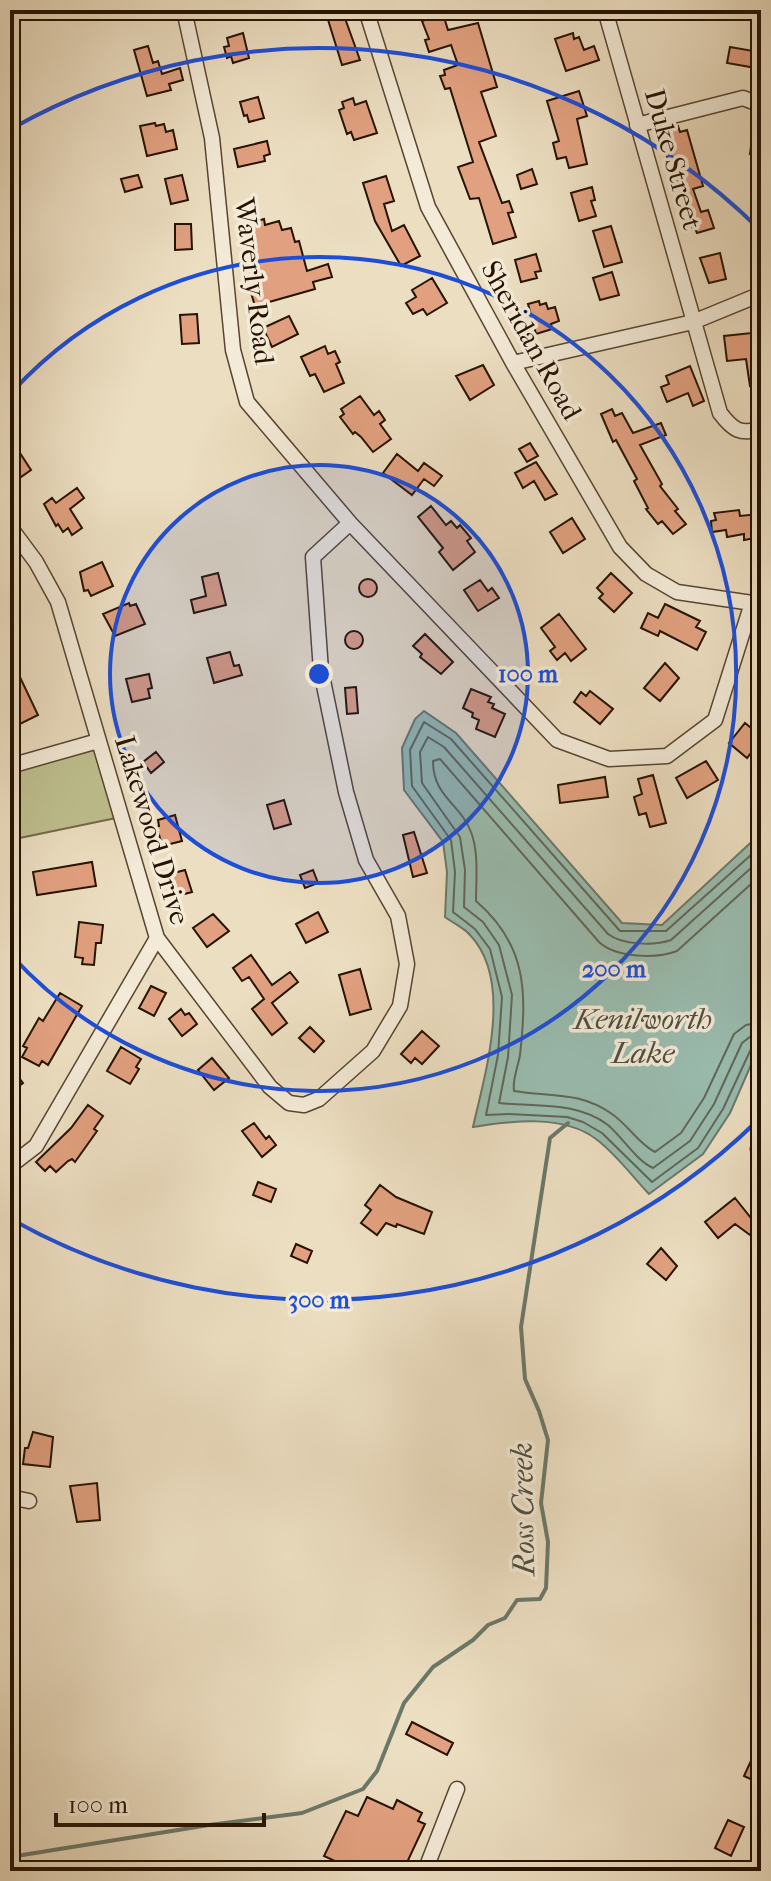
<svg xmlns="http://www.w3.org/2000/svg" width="771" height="1881" viewBox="0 0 771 1881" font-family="'IM FELL French Canon',serif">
	<rect width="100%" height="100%" fill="#ecdec1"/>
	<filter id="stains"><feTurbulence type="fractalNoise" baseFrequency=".0025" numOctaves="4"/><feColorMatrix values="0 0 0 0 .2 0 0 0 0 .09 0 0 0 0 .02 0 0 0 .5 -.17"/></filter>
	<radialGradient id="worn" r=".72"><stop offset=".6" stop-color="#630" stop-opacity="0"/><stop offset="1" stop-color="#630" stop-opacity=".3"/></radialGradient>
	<!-- green -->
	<path fill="#bebf8e" stroke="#726848" stroke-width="2" d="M98,741l23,76 -111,23v-74z"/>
	<!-- water -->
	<path fill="#99bcaf" stroke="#6b7869" stroke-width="2" d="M424,711l32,22 166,190 40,2 99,-92v209l-31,71 -27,41 -54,40c-17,-18 -33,-40 -53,-55 -33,-25 -85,-18 -123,-12 12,-54 41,-146 -3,-192 -6,-7 -17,-12 -25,-18l2,-45 -4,-30 -39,-52 -2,-42 13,-29z"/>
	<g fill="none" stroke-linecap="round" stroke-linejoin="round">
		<!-- shore -->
		<path stroke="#606758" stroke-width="2" d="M761,846l-95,85h-46l-169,-192 -27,-17 -14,28 2,36 39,54 4,32 -2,40 22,17 15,20 12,48 -4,58 -12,60 23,-1 58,3 16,5 19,11 50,49 46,-34 25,-39 28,-60 10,-5
			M761,859l-90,81c-17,6 -49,5 -63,-6l-164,-187 -16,-10 -8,15 2,31 38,54 5,33 -1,37 19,15 16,23 13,50 -4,62 -9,46c37,4 77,-2 109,22 15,13 28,35 45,43l37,-27 24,-37 28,-61 9,-7 10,-2
			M761,875l-84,76c-21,8 -61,7 -78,-9l-159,-183 -7,2c0,36 27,42 38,71 8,21 5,47 5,69 51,44 51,91 44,154 -2,12 -8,25 -6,36 37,6 65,0 98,23 16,11 27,30 43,38l26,-19 23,-35 30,-64 12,-9 15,-3"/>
		<!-- stream -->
		<path stroke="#6b7869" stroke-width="4" d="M10,1857l199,-32 93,-12 61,-24 14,-18 27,-68 29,-36 40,-27 15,-15 17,-7 12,-18 23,-1 6,-11 2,-46 -7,-39 7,-63 -9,-29 -14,-32 -4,-52 29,-189 18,-15"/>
	</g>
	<!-- building -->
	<path fill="#e1a07f" stroke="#261201" stroke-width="2" d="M325,10h17l18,50 -18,5z
		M443,14l5,16 30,-7 19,64 -16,5 15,44 -17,6 23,61 7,-2 4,11 -5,1 8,24 -23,7 -14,-46 -9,1 -12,-32 15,-5 -23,-74 -5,1 -5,-13 5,-1 -1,-5 14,-5 -7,-20 -22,7 -4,-12 4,-1 -7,-18z
		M243,33l6,25 -16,5 -2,-7 -4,2 -3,-11 5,-1 -2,-8z
		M573,33l1,6 5,-2 5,13 10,-4 5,14 -33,11 -11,-32z
		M148,46l5,17 5,-2 4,13 18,-6 3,12 -14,4 2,6 -24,6 -13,-46z
		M730,47l29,5 -3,16 -29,-5z
		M579,91l8,25 -10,3 10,45 -18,4 -3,-11 -9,2 -4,-16 6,-2 -12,-40z
		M258,97l6,21 -15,4 -2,-7 -3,1 -4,-14z
		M353,98l2,7 11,-4 11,32 -23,7 -3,-8 -4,2 -8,-24 5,-2 -2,-6z
		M754,122h7v33l-11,-1z
		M155,123l1,3 8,-2 2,8 7,-2 4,19 -30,7 -7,-30z
		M678,126l2,6 7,-2 16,56 -10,3 8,23 7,-2 6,18 -17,5 -3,-7 -2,1 -16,-47 -2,1 -12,-42 4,-1 -2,-8z
		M267,141l3,13 -6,2 1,5 -27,6 -4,-18z
		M532,169l5,15 -16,5 -4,-14z
		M138,175l4,12 -17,5 -4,-13z
		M182,175l6,25 -17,4 -6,-25z
		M386,176l8,25 -10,3 8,27 12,-6 16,31 -19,10 -26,-45 -12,-38z
		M592,187l3,13 -4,1 5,15 -17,5 -8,-28z
		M264,219l1,6 14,-4 3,9 9,-2 4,14 4,-1 8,30 21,-7 4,13 -19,5 2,7 -60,17 -6,-20 12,-4 -15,-58z
		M175,224h16l1,25 -17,1z
		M611,226l11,36 -18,5 -11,-36z
		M720,253l6,26 -17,4 -9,-25z
		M536,254l5,17 -6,1 2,6 -16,4 -6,-22z
		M612,272l7,23 -19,5 -7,-22z
		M432,278l15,25 -20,12 -4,-6 -10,5 -7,-11 10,-6 -4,-7z
		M539,301l1,4 6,-2 2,6 7,-2 4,14 -8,3 1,5 -16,5 -8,-30z
		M197,314l2,29 -17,1 -2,-29z
		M289,316l9,18 -26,13 -9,-19z
		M761,332v52l-11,2 -4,-27 -19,2 -3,-25z
		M325,346l3,8 7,-3 5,11 -4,2 8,19 -20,9 -9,-18 -5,2 -9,-19z
		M483,365l11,20 -24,15 -14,-24z
		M690,366l14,35 -11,5 -5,-13 -21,9 -6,-15 8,-3 -3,-8z
		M360,396l14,19 5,-4 6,9 -5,4 11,15 -18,13 -12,-15 -6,-5 -2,2 -13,-17 4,-3 -3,-5z
		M612,409l3,7 7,-3 11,20 28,-10 5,12 -26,10 22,39 -2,2 18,23 -3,2 11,13 -13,10 -11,-13 -4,3 -12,-15 2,-1 -14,-27 3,-2 -21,-39 -3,2 -12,-28z
		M530,443l8,13 -11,6 -8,-13z
		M18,450l13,20 -13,9 -8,-11v-13z
		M397,454l21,17 6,-8 18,13 -8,10 -10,-7 -12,16 -29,-22z
		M536,462l21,32 -12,6 -11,-19 -11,7 -8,-15z
		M77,488l7,10 -14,11 12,19 -10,7 -4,-7 -5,4 -5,-8 -2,2 -12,-22 8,-6 4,5z
		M431,506l15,19 5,-4 6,7 3,-3 11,13 -4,3 8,11 -22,18 -14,-18 4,-4 -25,-31z
		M739,510l1,6 19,-2 2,23 -17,3v-6l-17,3 -1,-7 -14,2 -1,-11 5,-1 -2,-7z
		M572,518l13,21 -22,14 -13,-21z
		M102,562l11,24 -22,10 -3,-6 -4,1 -4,-19z
		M218,573l8,32 -32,8 -3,-13 15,-4 -4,-19z
		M611,573l21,20 -18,19 -15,-14 4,-4 -6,-6z
		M359 588a9 9 0 1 1 18 0a9 9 0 1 1-18 0Z
		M480,580l8,11 4,-3 7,10 -21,13 -14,-21z
		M129,603l1,3 6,-2 9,20 -30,12 -12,-22z
		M665,604l35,17 -4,6 10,5 -9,18 -37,-19 -2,5 -17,-8 7,-15 10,5z
		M559,614l27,35 -15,12 -6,-8 -8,7 -7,-9 5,-4 -14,-19z
		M345 640a9 9 0 1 1 18 0a9 9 0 1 1-18 0Z
		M425,634l28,28 -12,12 -21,-17 2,-3 -9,-8z
		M230,652l4,14 5,-1 3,10 -28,8 -7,-25z
		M665,663l14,15 -19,23 -16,-13z
		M18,673l20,42 -24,12 -4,-9v-41z
		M149,674l3,14 -4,1 2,9 -18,4 -6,-23z
		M356,687l2,26 -11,1 -2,-26z
		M471,689l20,8 -3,5 6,2 -2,4 13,6 -10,23 -19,-8 3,-9 -7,-3 1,-4 -10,-5z
		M590,691l23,18 -13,15 -26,-22 7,-10 5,4z
		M745,723l16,13 -5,6 2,2 -11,14 -18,-15z
		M156,752l8,10 -13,11 -8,-11z
		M706,761l12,19 -31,18 -11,-20z
		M653,775l13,48 -16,4 -4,-14 -7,2 -5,-18 8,-3 -4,-15z
		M605,777l3,20 -48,6 -2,-18z
		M284,800l7,24 -17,5 -7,-24z
		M175,815l7,26 -20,5 -5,-19 2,-1 -1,-6z
		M414,832l13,41 -14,4 -10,-42z
		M92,862l4,24 -59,9 -4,-23z
		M185,870l7,22 -15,4 -7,-22z
		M313,870l5,13 -13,5 -5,-13z
		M318,912l10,20 -22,11 -10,-19z
		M213,914l16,17 -22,16 -14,-19z
		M79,922l24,3 -2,18h-5l-2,22 -12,-1 1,-6 -8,-1z
		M251,955l21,30 18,-13 8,10 -26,21 15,20 -15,12 -20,-26 12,-10 -15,-22 -7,4 -9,-13z
		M360,969l11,40 -21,6 -11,-40z
		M151,986l15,7 -12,23 -15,-8z
		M60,993l22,13 -34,59 -6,-4 -3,5 -17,-9 5,-9 -4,-2 16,-28 4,3z
		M181,1009l4,6 4,-2 8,11 -15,12 -13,-17z
		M310,1027l14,14 -10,11 -15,-14z
		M422,1031l17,15 -17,18 -7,-6 -4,5 -10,-9z
		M121,1047l20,12 -5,8 3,2 -9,15 -23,-13z
		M212,1058l17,20 -15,12 -16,-20z
		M10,1066l13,17 -13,10z
		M88,1105l15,11 -9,13 3,2 -22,31 -3,-3 -4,2 -12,11 -6,-6 -5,5 -9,-9 35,-34z
		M254,1123l12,16 3,-3 7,9 -14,12 -20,-26z
		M258,1182l18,7 -5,13 -18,-7z
		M380,1185l16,12 36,15 -8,22 -27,-10 -1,3 -10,-4 -9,12 -16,-12 10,-13 -6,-5z
		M735,1198l20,25 6,-8v28l-26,-19 -17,14 -13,-16z
		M296,1244l16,7 -5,12 -16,-7z
		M661,1248l16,18 -11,14 -19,-16z
		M33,1432l20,5 -3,30 -27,-3 2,-16h3z
		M97,1483l3,37 -23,2 -7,-36z
		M412,1722l41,21 -6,12 -41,-21z
		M761,1739v45l-17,-8z
		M367,1797l26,12 4,-9 25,13 -4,8 7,3 -22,47h-58l-10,-5 2,-4 -13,-6 22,-45 12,5z
		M728,1820l16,7 -13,29 -16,-8z"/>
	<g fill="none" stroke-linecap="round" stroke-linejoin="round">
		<defs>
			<path id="minor" d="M184,10l28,128 21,212 14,52 103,121 207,217 52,19 58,-3 48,-36 37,-117
				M366,10l62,197 85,156 107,184 26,27 31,18 75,11
				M605,10l115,403c13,17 20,22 41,16
				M637,125l106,-27 18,7
				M513,363l180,-41 68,-28
				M10,527l26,35 22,40 99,336 113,149 19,16 15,2 15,-6 54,-48 27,-45 7,-42 -9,-48 -32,-56 -20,-68 -25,-121 -8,-114 37,-34
				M10,766l88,-25
				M761,1138l-3,11 3,7
				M10,1166l26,-20 121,-208
				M10,1497l19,4
				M425,1871l32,-82
				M760,1871l1,-3"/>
		</defs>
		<!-- minor casing -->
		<use href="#minor" stroke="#584531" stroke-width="17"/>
		<!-- minor -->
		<use href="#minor" stroke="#f3ead7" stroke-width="14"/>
	</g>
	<!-- distance rings -->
	<circle cx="319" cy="674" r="209" fill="#1d4ed8" fill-opacity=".12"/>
	<g fill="none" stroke="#1d4ed8" stroke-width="4">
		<circle cx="319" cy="674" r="209"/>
		<path d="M12 392A417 417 0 1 1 12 956"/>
		<path d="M758 1120A626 626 0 0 1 11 1219M11 129A626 626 0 0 1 758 228"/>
	</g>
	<g text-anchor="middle" stroke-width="7" stroke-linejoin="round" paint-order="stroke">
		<!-- street labels -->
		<g font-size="28" fill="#261201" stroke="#f3ead7">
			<text transform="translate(674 159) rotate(74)" y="10">Duke Street</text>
			<text transform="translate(255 281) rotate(83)" y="10">Waverly Road</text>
			<text transform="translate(532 340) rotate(61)" y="10">Sheridan Road</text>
			<text transform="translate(153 830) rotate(73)" y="10">Lakewood Drive</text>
		</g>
		<!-- water labels -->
		<g font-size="30" font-style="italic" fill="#4e4e3e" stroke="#f3ead7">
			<text x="643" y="1029">Kenilworth<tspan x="643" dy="34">Lake</tspan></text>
			<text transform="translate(523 1509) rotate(-91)" y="10">Ross Creek</text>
		</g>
	</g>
	<circle cx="319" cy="674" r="12" fill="#1d4ed8" stroke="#f3ead7" stroke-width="4"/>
	<g font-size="24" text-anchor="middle" font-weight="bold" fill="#1d4ed8" stroke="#f3ead7" stroke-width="7" stroke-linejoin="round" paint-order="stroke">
		<text x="528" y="682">100 m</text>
		<text x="614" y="977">200 m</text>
		<text x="319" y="1308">300 m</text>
	</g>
	<!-- margin -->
	<rect width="771" height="1881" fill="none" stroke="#ecdec1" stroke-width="40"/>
	<rect x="12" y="12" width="747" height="1857" fill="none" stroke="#261201" stroke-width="4"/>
	<rect x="20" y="20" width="731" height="1841" fill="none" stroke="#261201" stroke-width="2"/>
	<!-- scale -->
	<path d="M56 1813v12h208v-12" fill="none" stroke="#261201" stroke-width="4"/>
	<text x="68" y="1813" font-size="24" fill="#261201" stroke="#f3ead7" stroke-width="6" paint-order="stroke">100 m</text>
	<rect width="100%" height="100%" filter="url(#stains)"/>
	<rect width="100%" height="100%" fill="url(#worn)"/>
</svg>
